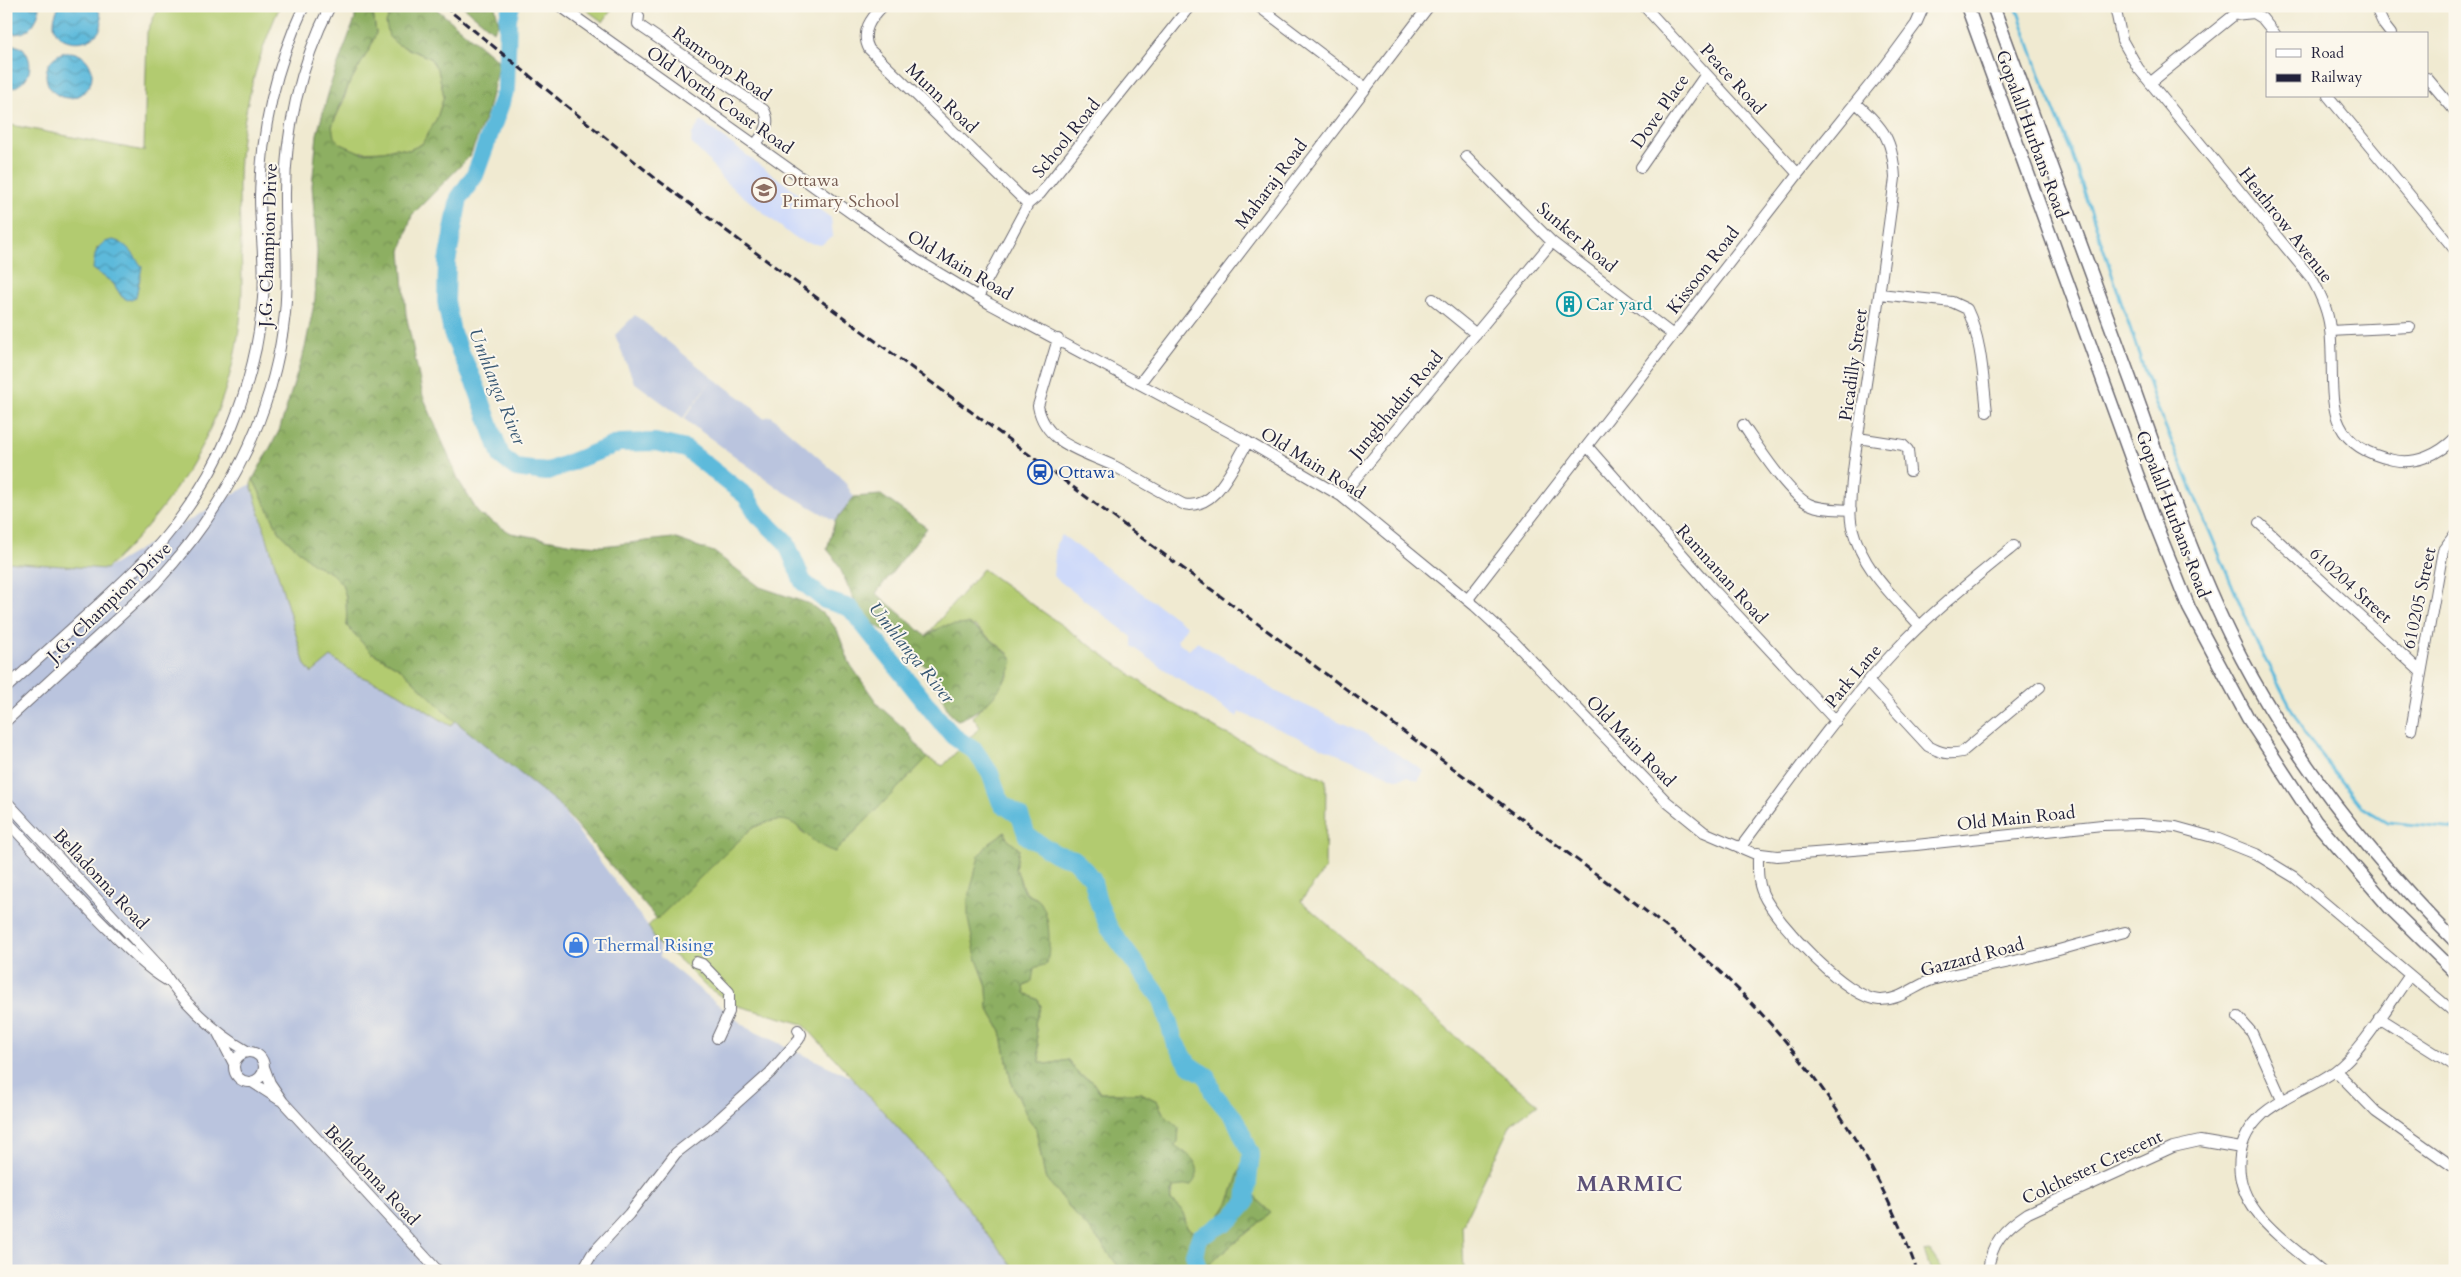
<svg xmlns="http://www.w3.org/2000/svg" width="2461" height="1277" viewBox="0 0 2461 1277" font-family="Cardo,serif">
	<defs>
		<pattern id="forest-crowns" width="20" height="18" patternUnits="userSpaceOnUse" patternTransform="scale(1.25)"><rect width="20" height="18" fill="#8daf62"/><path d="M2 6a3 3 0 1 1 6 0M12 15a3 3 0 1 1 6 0" fill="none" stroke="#738e52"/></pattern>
		<pattern id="water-waves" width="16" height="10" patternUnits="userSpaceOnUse" patternTransform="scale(1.25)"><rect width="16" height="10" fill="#5dbadb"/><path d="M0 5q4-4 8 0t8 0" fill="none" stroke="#4c97b3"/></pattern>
	</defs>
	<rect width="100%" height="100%" fill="#fbf7ec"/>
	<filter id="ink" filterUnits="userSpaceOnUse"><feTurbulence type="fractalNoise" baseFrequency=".02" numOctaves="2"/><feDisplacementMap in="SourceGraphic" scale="10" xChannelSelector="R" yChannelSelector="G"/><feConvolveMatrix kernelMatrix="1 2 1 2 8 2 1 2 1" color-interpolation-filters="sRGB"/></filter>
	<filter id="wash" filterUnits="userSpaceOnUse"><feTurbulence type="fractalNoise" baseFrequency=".0096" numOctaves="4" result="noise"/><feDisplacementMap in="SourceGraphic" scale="20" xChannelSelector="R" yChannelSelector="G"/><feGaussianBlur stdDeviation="1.12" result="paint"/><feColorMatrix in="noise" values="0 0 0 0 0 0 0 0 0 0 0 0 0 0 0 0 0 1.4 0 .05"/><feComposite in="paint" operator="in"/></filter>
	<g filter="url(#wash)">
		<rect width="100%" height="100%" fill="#f0ead1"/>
		<!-- built -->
		<path fill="#cfdaf9" d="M701,121l130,97 2,18 -12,9 -17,-3 -12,-6 -70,-57 -13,-18 -18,-18 1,-9z
			M1062,535l125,91 -10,15 12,9 8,-8 55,32 25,18 87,41 60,38 -6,10 -10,-4 -12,2 -157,-67 -2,5 -73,-48 -32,-23v-9l-79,-61 3,-32z"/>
		<!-- industrial -->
		<path fill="#bac4de" d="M635,315l78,63 35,25 15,15 8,-2 72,63 11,18 -19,24 -54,-31 -97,-71 27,-38 -28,37 -49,-36 -19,-47z
			M251,484l54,181 8,8 18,-16 26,18 33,13 61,38 4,-5 102,82 91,123 10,18 2,13 87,71 104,49 94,102 71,92h-1010v-709l100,7z"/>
		<!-- grass -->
		<path fill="#b2cb70" stroke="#6a7656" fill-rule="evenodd" d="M159,6h121c-27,60 -42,121 -41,187 0,39 5,78 2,118 -8,102 -62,190 -135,258l-100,-7v-438l138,27 3,-119zM97,247l43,32 -3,8 -15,10 -9,-14 -19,-14z
			M372,6h21l-3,3 7,35 33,14 8,12 6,26 -7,22 -15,26 -13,6 -14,-2 -11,3 -26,1 -17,-8 -8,-7 -1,-11 11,-24 6,-18 21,-36 6,-15z
			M581,6h33l-11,16z
			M253,479l27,54 32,30 19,10 11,11 4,13 1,29 24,26 30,17 54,52 -4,5 -61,-38 -33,-13 -26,-18 -19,16 -7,-8 -54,-181z
			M983,569l182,130 57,33 104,48 -1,89 -24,32 171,150 66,53 -27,20 -49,102 2,45h-264l71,-58 -13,-12 -17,-34c-11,31 -14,54 -47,65l-7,-4c-3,-14 -4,-20 -16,-27 -1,-7 2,-9 3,-15 5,-30 -3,-59 -17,-85l-16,-8h-41l-8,-12 -13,-6 -11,-15 -21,4 -7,-2 -5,-40 6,-16 -3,-6 -13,-7 -1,-7 12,-88c-19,-7 -11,-15 -21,-29l4,-20 -12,-10 -2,-7 -29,125 11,29 1,22 13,23 10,50 16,35 9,13 9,48 29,36 21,22 27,36h-106l-71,-92 -142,-155 -68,-19 -30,-19 -24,-25 -23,-17 -10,-18 104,-98 16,-7 12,-2 14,3 7,9 34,21 92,-94 16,8 37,-39 -7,-10 36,-42v-21l-34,-28 -42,4 -7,6z
			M1929,1250l15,21h-13l-7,-20z"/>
		<!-- forest -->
		<path fill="url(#forest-crowns)" stroke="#58684e" d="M355,6h17l4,27 -6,15 -21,36 -17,42 2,11 7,7 21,9 22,-2 11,-3 14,2 13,-6 15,-26 7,-22 -6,-26 -8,-12 -33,-14 -8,-7 -3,-14 7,-17h40l67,56 -13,51 -17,43 -58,59 -11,36 5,63 17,82 36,85 20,33 32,19 63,11 28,2 71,-8 41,14 46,35 50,17 18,14 9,12 13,34 29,42 27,24 21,28 -92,94c-41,-13 -31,-47 -83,-24l-95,91 -100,-116 -102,-82 -54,-52 -30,-17 -24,-26 -1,-29 -4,-13 -11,-11 -19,-10 -32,-30 -27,-54 26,-48 26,-83 10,-49 2,-48 -5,-65 5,-52 15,-54 23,-61z
			M463,6h32l4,18 -6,7z
			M881,495l46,33 -51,65 50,43 17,-10 25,-2 14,8 27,23 4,6c-8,26 -28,50 -55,59 -18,-9 -14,-36 -26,-49 -5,-6 -14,-8 -20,-12 -6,-5 -9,-13 -15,-18 -8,-9 -21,-14 -30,-23 -19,-20 -22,-50 -40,-69l8,-28 19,-24z
			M1005,832l2,7 12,10 -4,20c6,8 4,14 8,21 4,7 14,6 18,13 10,16 9,44 6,61l-13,4 -2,13 -8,5 1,7 13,7 3,6 -6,17 5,39 7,2 21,-4 11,15 13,6 8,12h41l16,8 7,14 15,13 -1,14 -4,3c16,10 33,22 17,40l-17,2 -4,7 1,7c12,7 13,13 16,27l7,4c34,-11 36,-35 47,-65l17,34 13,12 -71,58h-78l-27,-36 -21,-22 -29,-36 -9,-48 -9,-13 -16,-35 -10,-50 -13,-23 -1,-22 -11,-29 -8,-38v-19l11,-44 11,-14z"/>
		<!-- water -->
		<path fill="url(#water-waves)" stroke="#406e8b" d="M6,6h33c0,18 -14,33 -33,26z
			M59,6h37c29,44 -64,51 -37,0z
			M6,42l17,6c13,16 7,36 -14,41h-3z
			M46 75a23 23 0 1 1 46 0a23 23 0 1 1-46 0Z
			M113,240c14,3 21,15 29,27l-6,30 -8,3 -6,-3 -9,-14 -20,-14c2,-15 2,-26 20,-29z"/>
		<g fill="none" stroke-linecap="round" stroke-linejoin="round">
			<!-- stream -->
			<path stroke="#5dbadb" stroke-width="3" d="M2016,6l26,74 28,69 85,253 102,242 49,92 56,71 25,15 68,7"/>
			<!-- river -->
			<path stroke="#5dbadb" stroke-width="18" d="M511,6l-3,12 -2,71 -31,86 -16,23 -12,64 -1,39 6,32 25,56 24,67 15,12 30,4 73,-29 36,-1 31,7 60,47 12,19 28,27 17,40 22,18 25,8 86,108 17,20 22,15 15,22 11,30 19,13 7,20 29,18 18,5 18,19 6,23 11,27 53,72 12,41 15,24 18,11 6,17 22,26 16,35 -5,48 -15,17 -31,18 -6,17 5,17"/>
		</g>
	</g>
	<g filter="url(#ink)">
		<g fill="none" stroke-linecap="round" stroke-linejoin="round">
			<defs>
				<path id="minor" d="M560,6l357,254 73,44 258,138 93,54 134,110 39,36 153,160 37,30 49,21 24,3 139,-11 186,-20 38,-1 36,3 40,11 40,16 38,23 161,136
					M883,6c-12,12 -23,26 -14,43l159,155
					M1258,6l108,82
					M1644,6l154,168
					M2115,6l7,34 16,28 174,211c9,16 16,31 18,50 7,59 -15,114 63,131 23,5 46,-6 62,-22
					M2375,6l9,19 7,9
					M639,16l-1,8 5,4 121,82c8,14 0,23 -9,35
					M2427,78l28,33
					M2150,83l84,-68 20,-2 8,5 13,16
					M2328,96l127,154
					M1856,103c28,25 37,37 39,75 -10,78 -21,155 -33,232 -4,27 -16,92 -10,117 10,41 40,68 67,98
					M1466,156l86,86 121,93
					M1641,167l65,-93
					M1880,294l72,8 15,7c15,31 16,69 20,103
					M978,297l50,-93 12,-10 150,-188
					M1433,299l43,35
					M2330,331l80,-4
					M1058,339l-20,67c7,39 48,46 78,61 22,12 44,25 67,37 33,8 50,-39 65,-62
					M1140,383l289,-377
					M1743,425c14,20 45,69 66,79 12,6 28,5 42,6
					M1858,438l45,7 5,5 2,21
					M1587,446l126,143 123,132
					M1341,496l211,-254
					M2259,523l161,148
					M1468,599l330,-425 87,-108 31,-42 8,-18
					M1868,681l60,65c13,7 20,9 34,6l78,-65
					M6,688c31,-28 62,-56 93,-84 22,-21 45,-41 64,-64 57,-67 93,-154 100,-242 3,-34 -3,-68 -3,-102 1,-66 16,-130 44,-190
					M6,721l149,-137c71,-77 119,-165 130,-271 4,-38 0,-75 0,-113 -1,-66 15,-135 45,-194
					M2411,730l32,-180 12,-16
					M6,801l155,167c19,32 54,65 86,83
					M6,820c35,37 68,76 104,111 18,18 36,37 58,50
					M1740,848c49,-65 96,-134 152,-194 37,-40 80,-74 122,-108
					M1758,853c0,15 -1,28 5,41 13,29 84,104 116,106 21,1 35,-14 53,-20 36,-10 72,-16 108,-25 28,-7 56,-16 85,-23
					M696,962l6,2 27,28v20l-12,26
					M2238,1017l14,16 30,67
					M2379,1018l76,48
					M217,1031l17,33
					M234 1067a15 15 0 1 1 30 0a15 15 0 1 1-30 0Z
					M264,1067l6,16 13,19 155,169
					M2336,1071l40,41 79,56
					M252,1082l28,18
					M582,1271l10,-17 37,-40 47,-61 35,-27 59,-53 29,-34 2,-5 -3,-4
					M1988,1271c3,-29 17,-43 40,-58l145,-66 27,-6 41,7
					M2321,1271c-36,-31 -88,-62 -81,-115 2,-17 11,-31 23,-42 22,-19 49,-26 72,-43 27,-20 54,-67 75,-96"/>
				<path id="major" d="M1967,6l186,512 36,90 59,110 68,104 75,87 64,63
					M1993,6c47,126 93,252 139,378 33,92 64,188 110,275 55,104 130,199 213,282"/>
			</defs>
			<!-- minor casing -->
			<use href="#minor" stroke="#6a6870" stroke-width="12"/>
			<!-- major casing -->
			<use href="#major" stroke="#6a6870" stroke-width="15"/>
			<!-- minor -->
			<use href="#minor" stroke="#fff" stroke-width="10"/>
			<!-- major -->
			<use href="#major" stroke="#fff" stroke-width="12"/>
			<!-- rail -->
			<path stroke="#22223b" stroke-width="3" stroke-dasharray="8 4" stroke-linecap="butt" d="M444,6l211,172 979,724c28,22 57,43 83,67 90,84 159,186 200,302"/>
		</g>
	</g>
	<!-- icons -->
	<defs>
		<symbol id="school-ring" viewBox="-11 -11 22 22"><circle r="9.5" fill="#fbf7ec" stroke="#8d6e63" stroke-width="1.5"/><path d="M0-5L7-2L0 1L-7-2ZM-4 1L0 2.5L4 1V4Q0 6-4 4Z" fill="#8d6e63"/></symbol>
		<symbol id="building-ring" viewBox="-11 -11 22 22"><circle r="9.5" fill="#fbf7ec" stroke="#0f9aa8" stroke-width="1.5"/><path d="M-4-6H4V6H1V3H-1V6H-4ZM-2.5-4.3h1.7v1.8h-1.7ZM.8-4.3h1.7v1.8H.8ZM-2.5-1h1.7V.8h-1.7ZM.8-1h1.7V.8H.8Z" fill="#0f9aa8"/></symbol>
		<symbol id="station-ring" viewBox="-11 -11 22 22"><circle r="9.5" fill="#fbf7ec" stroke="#1a4fb4" stroke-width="1.5"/><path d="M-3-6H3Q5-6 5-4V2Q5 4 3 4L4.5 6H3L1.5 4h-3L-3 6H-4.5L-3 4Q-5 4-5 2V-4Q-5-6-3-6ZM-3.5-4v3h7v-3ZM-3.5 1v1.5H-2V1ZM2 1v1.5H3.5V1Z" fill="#1a4fb4"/></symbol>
		<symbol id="shop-ring" viewBox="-11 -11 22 22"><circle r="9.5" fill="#fbf7ec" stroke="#3f7fe0" stroke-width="1.5"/><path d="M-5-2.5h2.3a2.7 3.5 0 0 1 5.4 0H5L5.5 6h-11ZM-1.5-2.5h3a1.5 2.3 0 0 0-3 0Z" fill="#3f7fe0"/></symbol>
	</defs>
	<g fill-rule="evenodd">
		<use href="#school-ring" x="750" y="176" width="28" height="28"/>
		<use href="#building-ring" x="1555" y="290" width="28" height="28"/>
		<use href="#station-ring" x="1026" y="458" width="28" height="28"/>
		<use href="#shop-ring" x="562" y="931" width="28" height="28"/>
	</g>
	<g text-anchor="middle" stroke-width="4" stroke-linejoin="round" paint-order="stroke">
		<!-- street labels -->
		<g font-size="18" fill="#22223b" stroke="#fbf7ec">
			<text transform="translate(722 64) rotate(35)" y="6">Ramroop Road</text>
			<text transform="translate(1733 79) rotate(48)" y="6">Peace Road</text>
			<text transform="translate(942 98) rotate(44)" y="6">Munn Road</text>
			<text transform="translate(720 100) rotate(35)" y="6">Old North Coast Road</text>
			<text transform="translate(1660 111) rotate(-55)" y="6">Dove Place</text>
			<text transform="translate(2032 134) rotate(70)" y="6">Gopalall Hurbans Road</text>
			<text transform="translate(1066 138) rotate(-51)" y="6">School Road</text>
			<text transform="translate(1271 184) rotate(-53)" y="6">Maharaj Road</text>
			<text transform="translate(2286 225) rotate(52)" y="6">Heathrow Avenue</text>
			<text transform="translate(1577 237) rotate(40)" y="6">Sunker Road</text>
			<text transform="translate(268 245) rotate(-88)" y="6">J.G. Champion Drive</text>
			<text transform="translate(960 265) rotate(31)" y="6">Old Main Road</text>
			<text transform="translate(1703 270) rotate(-52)" y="6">Kissoon Road</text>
			<text transform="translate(1853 365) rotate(-82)" y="6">Picadilly Street</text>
			<text transform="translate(1396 405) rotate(-50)" y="6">Jungbhadur Road</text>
			<text transform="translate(1313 463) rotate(32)" y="6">Old Main Road</text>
			<text transform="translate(2173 514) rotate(69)" y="6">Gopalall Hurbans Road</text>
			<text transform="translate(1722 574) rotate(48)" y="6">Ramnanan Road</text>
			<text transform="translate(2351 585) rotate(42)" y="6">610204 Street</text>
			<text transform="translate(2419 598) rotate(-78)" y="6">610205 Street</text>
			<text transform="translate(109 602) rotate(-44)" y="6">J.G. Champion Drive</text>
			<text transform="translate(1853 676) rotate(-50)" y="6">Park Lane</text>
			<text transform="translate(1631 741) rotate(46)" y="6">Old Main Road</text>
			<text transform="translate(2016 818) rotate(-6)" y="6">Old Main Road</text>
			<text transform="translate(101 879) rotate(47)" y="6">Belladonna Road</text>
			<text transform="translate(1972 957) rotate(-15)" y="6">Gazzard Road</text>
			<text transform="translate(2092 1167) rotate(-25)" y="6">Colchester Crescent</text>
			<text transform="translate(372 1175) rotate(47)" y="6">Belladonna Road</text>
		</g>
		<!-- education labels -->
		<g font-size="18" fill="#785e54" stroke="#fbf7ec" text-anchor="start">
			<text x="782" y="186">Ottawa<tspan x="782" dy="21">Primary School</tspan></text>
		</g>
		<!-- culture labels -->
		<g font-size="18" fill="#0d838f" stroke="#fbf7ec" text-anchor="start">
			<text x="1586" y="310">Car yard</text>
		</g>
		<!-- transit labels -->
		<g font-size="18" fill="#164399" stroke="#fbf7ec" text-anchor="start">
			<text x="1058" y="478">Ottawa</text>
		</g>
		<!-- shop labels -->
		<g font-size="18" fill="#366cbe" stroke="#fbf7ec" text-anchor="start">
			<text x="594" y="951">Thermal Rising</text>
		</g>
		<!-- water labels -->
		<g font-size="19" font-style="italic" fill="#375773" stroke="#fbf7ec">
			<text transform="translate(498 386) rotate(68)" y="7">Umhlanga River</text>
			<text transform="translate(912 652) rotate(51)" y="7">Umhlanga River</text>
		</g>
		<!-- district labels -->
		<g font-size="22" font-weight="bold" letter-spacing="1" fill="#5c5177" stroke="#fbf7ec">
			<text x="1630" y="1191">MARMIC</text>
		</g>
	</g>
	<!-- margin -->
	<rect width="2461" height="1277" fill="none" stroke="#fbf7ec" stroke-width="25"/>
	<!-- legend -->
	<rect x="2266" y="32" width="162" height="65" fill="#fbf7ec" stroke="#a4a2a5"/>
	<rect x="2276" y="49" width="25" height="8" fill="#ffffff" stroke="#a4a2a5"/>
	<text x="2311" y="58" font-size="15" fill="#22223b">Road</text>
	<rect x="2276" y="74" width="25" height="8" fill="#22223b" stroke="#a4a2a5"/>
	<text x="2311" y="82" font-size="15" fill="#22223b">Railway</text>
</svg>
